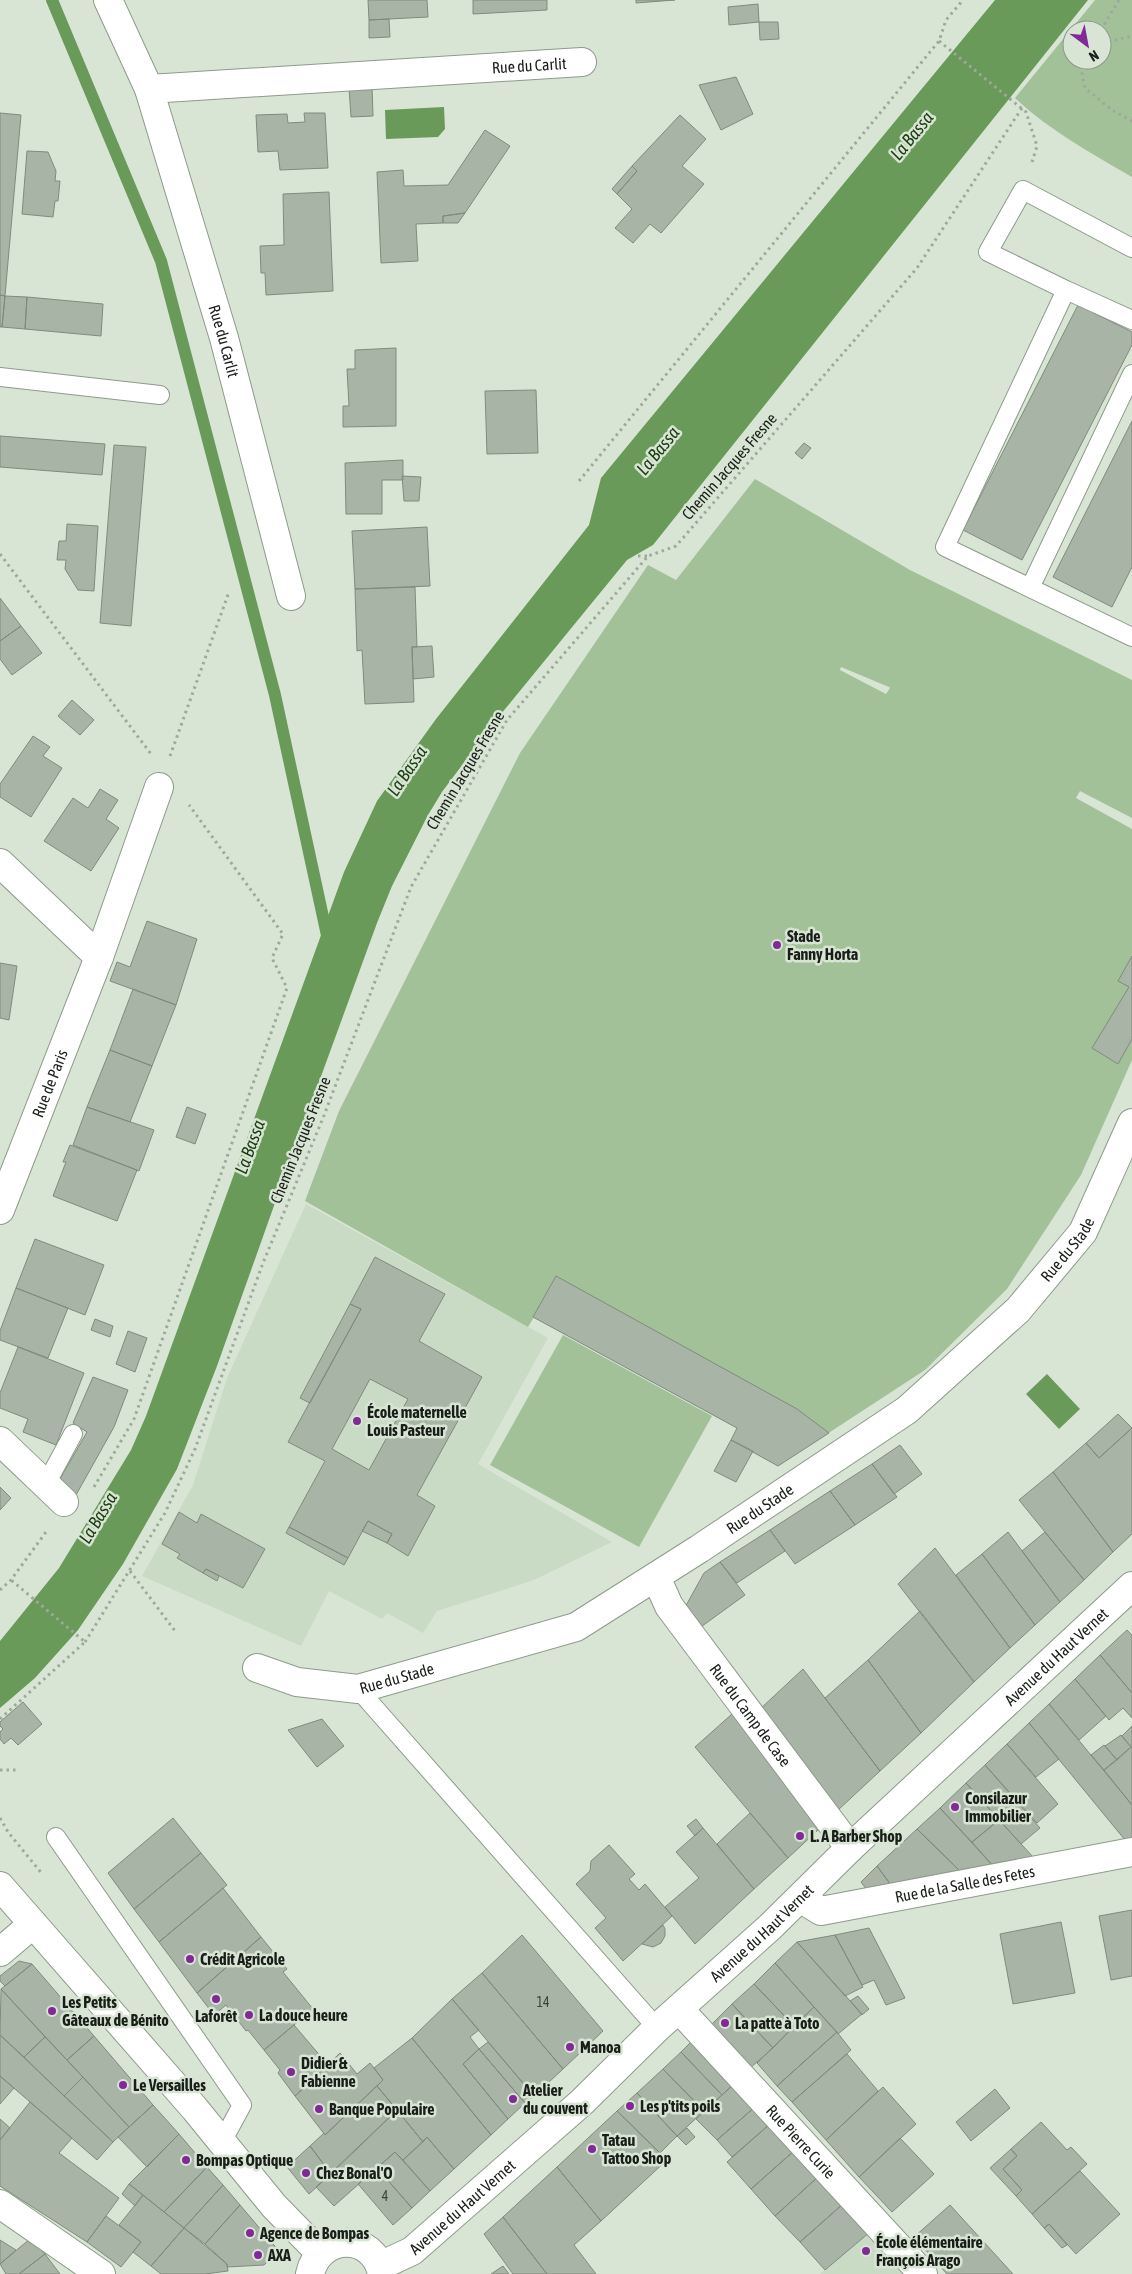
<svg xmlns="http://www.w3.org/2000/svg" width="1132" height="2274" viewBox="0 0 1132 2274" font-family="'Asap Condensed',sans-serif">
	<rect width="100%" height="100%" fill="#d8e5d5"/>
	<!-- built -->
	<path fill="#c9dbc4" d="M306,1204l242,134 -70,126 134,78 -78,38 -97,31 -14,22 -36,-20 -5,6 -53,-28 -28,55 -159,-70 51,-91 34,-107z
		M870,2232l34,42h-84l5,-4z"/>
	<!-- green -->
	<path fill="#a2c199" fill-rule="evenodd" d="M1095,0h37v177c-41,-24 -83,-47 -117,-79zM1072,30h30v30h-30z
		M755,479l155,91 222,110v138l-52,-27 -4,7 56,31v231l-51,115 -74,114 -82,81 -147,96 -41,-38 -203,-111 -6,10 -223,-126 34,-90 181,-358 128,-188 28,15zM841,667l48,20 1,1 -4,6 -46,-24z
		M563,1335l149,81 -73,131 -149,-82z"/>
	<!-- water -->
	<path fill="#699a5a" d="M995,0h93l-435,545 -26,15 -135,165 -50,67 -14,23 -36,71 -15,37 -96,263 -64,180 -40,103 -54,95 -45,66 -43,48 -35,30v-67l59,-73 72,-118 15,-34 198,-544 33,-71 59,-82 153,-194 12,-47z
		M444,107l1,22 -7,8 -52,2 -1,-29z
		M1047,1374l33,35 -21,20 -33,-35z"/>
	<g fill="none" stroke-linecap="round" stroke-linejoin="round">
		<!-- stream -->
		<path stroke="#699a5a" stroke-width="12" d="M52,0l109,261 114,434 53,245"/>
	</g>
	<!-- building -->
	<path fill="#a8b4a5" stroke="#808b7d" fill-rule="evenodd" d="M368,0h59l1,17 -59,3z
		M473,0h74v10l-74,4z
		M636,0h39l-39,3z
		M758,4l1,18 -30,3 -1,-18z
		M389,19l1,18 -21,1v-18z
		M759,22h19l1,17 -19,1z
		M736,77l17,37 -32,16 -22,-45z
		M372,86l1,30 -22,1 -2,-29z
		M0,113l21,2 -16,181 -5,-1z
		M304,113h21l3,55 -48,2 -2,-19 -20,1 -2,-37 31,-1 1,9 17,-1z
		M680,115l26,24 -24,27 22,18 -43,49 -11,-9 -17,19 -18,-15 17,-19 -15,-15 20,-23 -5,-5z
		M485,130l25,16 -45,67 -22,3v7l-27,1 2,37 -37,2 -4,-91 26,-2 1,16 44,-1z
		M27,151l21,1 8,19 -1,10h5l-2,20h-3l-2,16 -31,-3z
		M632,166l5,5 -20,23 -5,-5z
		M329,192l4,99 -67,4 -1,-22h-4l-1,-27 24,-1 -1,-51z
		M465,213l-7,10h-15v-7z
		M0,295l5,1 -3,31h-2z
		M5,296l22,1 -2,32 -23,-2z
		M27,297l76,7 -2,32 -76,-7z
		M1078,305l54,27v13l-110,215 -59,-30z
		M396,348v78l-53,1v-21h6l-2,-37h8v-19z
		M536,390l2,63 -51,1 -2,-63z
		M1132,421v146l-20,40 -59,-30z
		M0,436l105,8 -3,31 -102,-8z
		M804,443l7,5 -9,11 -7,-6z
		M114,445l32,2 -15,179 -31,-3z
		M403,460v20h-21v34h-36l-1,-51z
		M402,476l19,1 -2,24h-15z
		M67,524l31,2 -4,65 -16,-1 -13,-21 1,-9h-9l2,-19h7z
		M427,527l3,59 -75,3 -3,-58z
		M415,587l2,60h-5l2,55 -49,2 -3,-54 -5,1 -2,-62z
		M0,598l21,28 -21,15z
		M21,626l21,27 -30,22 -12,-16v-18z
		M432,646l2,31 -21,2 -1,-32z
		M72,700l22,20 -14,15 -22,-19z
		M33,736l17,11 -7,9 19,12 -31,49 -31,-20v-13z
		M100,789l18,11 -12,19 13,9 -28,43 -47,-30 29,-43 15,10z
		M147,921l50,18 -21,66 -66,-24 7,-19 13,5z
		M1132,956v83l-14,25 -26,-16 37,-61 -11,-6z
		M0,963l17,3 -8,54 -9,-2z
		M133,989l43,16 -24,61 -42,-16z
		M110,1050l42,16 -22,56 -43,-15z
		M87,1107l67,23 -15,41 -66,-26z
		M187,1107l19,7 -11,30 -19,-7z
		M70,1145l67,25 -20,51 -64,-25 13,-34h-3z
		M35,1239l69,26 -19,50 -69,-27z
		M375,1257l70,37 -26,47 63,36 -65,118 18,11 -27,50 -21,-13 5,-9 -24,-13 -20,37 -59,-31 36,-66 -37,-19 73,-133 -11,-5zM370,1379l38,20 -39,71 -37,-21z
		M556,1276l241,133 32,24 -51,33 -47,-26 6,-12 -204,-111z
		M16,1288l52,20 -20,50 -48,-18v-9z
		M350,1304l11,5 -51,94 -10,-5z
		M95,1319l18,7 -3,11 -19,-7z
		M128,1331l19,7 -12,34 -19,-8z
		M18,1347l66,26 -28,72 -33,-13 5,-13 -28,-11v-15z
		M93,1377l35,13 -14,37 -38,68 -16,-16 27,-47 -14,-9z
		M1118,1414l14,14 -33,30 -13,-15z
		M1132,1428v106l-19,18 -60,-80 33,-29 13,15z
		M731,1440l22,11 -17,31 -22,-11z
		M900,1445l22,29 -28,20 -22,-30z
		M872,1464l25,33 -42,28 -25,-34z
		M1053,1472l60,80 -29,28 -65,-80z
		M0,1487l11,11 -11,12z
		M830,1491l25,34 -60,39 -25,-34z
		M179,1512l18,11 4,-9 64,35 -22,39 -37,-19 -3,4 -26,-15 3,-4 -18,-10z
		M368,1521l24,13 -5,9 -25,-12z
		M289,1527l59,31 -4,7 -58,-32z
		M770,1530l15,21 -48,32 -17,-21z
		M1008,1532l52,70 -25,23 -53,-71z
		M1045,1532l39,48 -24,22 -38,-51z
		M935,1548l75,100 -36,34 -76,-98z
		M982,1554l53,71 -25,23 -54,-73z
		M720,1562l25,33 -47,34 -15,-18 21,-38z
		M206,1569l13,7 -2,5 -14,-8z
		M920,1611l54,71 -53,51 -53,-73z
		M1127,1630l5,5v58l-32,-38z
		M1100,1655l32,38v25l-9,-10 -14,12 -34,-41z
		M868,1660l53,73 -41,38 -55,-73z
		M803,1669l77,102 -43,40 -78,-101z
		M1075,1679l31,37 -27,24 -30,-36z
		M23,1702l19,22 -24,21 -7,-7 -7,6 -4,-5v-7l3,-3 -3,-3v-4z
		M1049,1704l83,101v34l-7,1 -96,-117z
		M732,1714l86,112v4l-30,28 -93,-111z
		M322,1719l22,27 -27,21 -29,-37z
		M1029,1723l30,36 -23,18 -29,-33z
		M1132,1726v22l-10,-12z
		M1121,1735l10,12 -14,13 -12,-14z
		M1007,1744l51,60 -21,19 -52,-58z
		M1104,1745l13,15 -13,10 -13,-15z
		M1131,1747l1,1v57l-28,-35z
		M985,1765l55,63 -19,16 -55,-61z
		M966,1783l33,37 -27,22 -32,-34z
		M940,1808l53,58 -32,6 -44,-43z
		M750,1813l38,45 -34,31 -37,-45z
		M173,1818l28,35 -67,56 -26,-36z
		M696,1819l7,9 -8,8 -8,-10z
		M999,1820l35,38 -41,8 -21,-24z
		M703,1828l51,61 -59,55 -30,-37 34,-29 -23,-26z
		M917,1829l44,43 -70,13 -14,-19z
		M609,1845l26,29 -6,5 10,11 6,-6 27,32 -49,45 -28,-33 11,-10 -30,-34 14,-13 1,-10z
		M201,1853l26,32 -68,57 -25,-33z
		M877,1866l14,19 -24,5 -6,-8z
		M223,1888l38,49 -64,56 -38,-51z
		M1132,1910v66l-21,4 -12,-64z
		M1061,1922l14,71 -62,11 -13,-70z
		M663,1925l2,4v7l-4,7 -8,4 -11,-3z
		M869,1928l36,70 -19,7 -12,-25 -12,5 -27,-50z
		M522,1935l81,96 -40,38 -81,-96z
		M835,1935l28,52 -18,9 -48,-54z
		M261,1937l26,32 -4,3 30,37 -49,41 -16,-20 -2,1 -20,-26 -12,10 -17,-22z
		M797,1942l65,72 -24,20 -63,-71z
		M19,1961l13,3 -27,22 -5,-5v-5z
		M775,1963l39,44 -20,19 -40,-42z
		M32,1964l62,72 -27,24 -66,-71z
		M482,1973l81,96 -29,27 -82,-97z
		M754,1984l40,42 -21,22 -41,-44z
		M1,1989l44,48 -21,20 -24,-22z
		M858,1996l11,13 -7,6 -12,-14z
		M452,1999l27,31 -9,7 9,12 -16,15 45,55 -17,16 -79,-97z
		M732,2004l41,44 -24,21 -39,-43z
		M814,2007l23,25 -60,54 -20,-23z
		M294,2025l34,40 -33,31 -17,-23 2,-3 -16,-20z
		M837,2032l14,18 -59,52 -15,-16z
		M0,2035l113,107 -16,18 -97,-84z
		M94,2036l59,69 -24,22 -62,-67z
		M45,2037l38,40 -19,19 -40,-39z
		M412,2038l79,97 -37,34 -27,-32 -4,5 -46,-56 6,-6 -9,-12z
		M694,2039l43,42 -15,14 -41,-43z
		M488,2042l46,54 -9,7 -46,-54z
		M479,2049l46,54 -17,16 -45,-55z
		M681,2052l41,43 -18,16 -41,-42z
		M340,2053l17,21 13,-11 13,17 -58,55 -30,-39z
		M847,2054l31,37 -52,49 -34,-38z
		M663,2069l41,42 -27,25 -40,-43z
		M0,2076l14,12 -14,16z
		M83,2077l46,50 -16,15 -49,-46z
		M735,2083l21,23 -39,34 -21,-21z
		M377,2086l20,24 -66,64 -21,-28 14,-13 1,2z
		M883,2087l33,37 -57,53 -33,-37z
		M995,2089l15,19 -39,33 -15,-19z
		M637,2093l40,43 -17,17 -43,-42z
		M30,2102l42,36 -13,15 60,45 -32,44 -87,-56v-46z
		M153,2105l26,29 -32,33 -29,-30z
		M756,2106l15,17 -39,34 -15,-17z
		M397,2110l26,32 -20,18 -8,-8 -61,54 -18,-19z
		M617,2111l50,49 -66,61 -44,-54z
		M0,2119l10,9 -10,12z
		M1041,2122l26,28 4,-3 16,17 -55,50 -16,-18 6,-6 -19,-21 14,-13 -6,-7z
		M771,2123l24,27 -44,39 -24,-27z
		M687,2128l8,9 -9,8 -9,-9z
		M179,2134l28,33 -43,45 -35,-28z
		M427,2137l27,32 -24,22 -27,-31z
		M900,2138l34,36 -42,38 -33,-35z
		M310,2146l21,28 -22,20 -22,-27z
		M1011,2149l6,7 -14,13 19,21 -6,6 -26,-28z
		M795,2150l24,26 -44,40 -24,-27z
		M395,2152l35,39 -18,17 -35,-40z
		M207,2167l16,18 -39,43 -20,-16z
		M557,2167l44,54 -27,24 22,29h-49l-44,-57z
		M377,2168l35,40 -19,17 -35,-41z
		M1080,2171l40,43 -44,40 -27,-30 -5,4 -12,-14z
		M819,2176l25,27 -44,39 -25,-26z
		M129,2184l14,11 -8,11 -13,-12z
		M223,2185l17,20 -35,39 -21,-16z
		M143,2195l41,33 -33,38 -18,-14 8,-10 -22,-17z
		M844,2203l26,29 -45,38 -25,-28z
		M240,2205l39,46 -15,14 -37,2v-3l-22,-20z
		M950,2205l63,69h-66l-33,-37z
		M106,2216l35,26 -20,25 -34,-25z
		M503,2217l44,57h-34l-29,-40z
		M1049,2224l18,21 -5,3 -18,-20z
		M184,2228l43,36 1,7 -23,3h-44l-10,-8z
		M31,2238l14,16 -26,20h-13l-6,-10z
		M0,2240l16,10 -16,14z
		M45,2254l15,20h-41z
		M503,2266l6,8h-18z"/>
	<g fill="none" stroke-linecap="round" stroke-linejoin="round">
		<defs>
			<path id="lane" d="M1132,248l-109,-58 -35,62 78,38 -121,257 187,90
				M1066,290l66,30
				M0,377l160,18
				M1030,588l102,-214
				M46,1484l27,-50
				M358,1689l299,339
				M56,1837l186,268 -20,37"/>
			<g id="street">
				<path id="s1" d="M108,0l41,89 75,249 67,258"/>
				<path id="s2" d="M149,89l433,-27"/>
				<path d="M0,863l99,94"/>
				<path id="s3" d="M0,1210l99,-253 60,-170"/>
				<path d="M0,1441l64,61"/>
				<path id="s4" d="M656,1577l13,29 181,242"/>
				<path id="s5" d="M257,1668l40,14 61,7 218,-62 123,-78 208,-139 111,-100 65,-78 49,-109"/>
				<path id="s6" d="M800,1898l21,13 311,-59"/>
				<path d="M0,1952l33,-28"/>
				<path id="s7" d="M679,2009l244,265"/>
				<path d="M0,2204l101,70"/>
			</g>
			<g id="secondary">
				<path d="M0,1886l195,223 79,97 46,47"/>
				<path id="s8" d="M380,2266l32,-15 170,-149 75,-74 113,-101 80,-79 282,-262"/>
				<path d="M310,2274c9,-41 64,-42 72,0"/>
			</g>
		</defs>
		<!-- lane casing -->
		<use href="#lane" stroke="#8e9a8b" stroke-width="20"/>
		<!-- street casing -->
		<use href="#street" stroke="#8e9a8b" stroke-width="30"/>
		<!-- secondary casing -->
		<use href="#secondary" stroke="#8e9a8b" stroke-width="30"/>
		<!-- path -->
		<path stroke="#9ea99c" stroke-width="3" stroke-dasharray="2.5 4" stroke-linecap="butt" d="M1101,30l18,-30
			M939,41l87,71 11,34 -5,16
			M1102,43l30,-7
			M1082,60l-2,4 5,24 27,22 20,11
			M579,481l360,-440 7,-21 17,-20
			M0,554l151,200
			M638,556h10
			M170,756l59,-164
			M94,1487l40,-68 153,-431 -15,-30 11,-24 -94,-129
			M130,1571l45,60
			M0,1590l11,-10 35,-48
			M85,1642l80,-129 30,-64 68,-186 60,-145 88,-231 96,-167 141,-164 28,-10 241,-278 105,-160
			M0,1719l85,-77 -74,-62
			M0,1770h17
			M0,1818l8,14 35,43"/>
		<!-- lane -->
		<use href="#lane" stroke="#fff" stroke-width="18"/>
		<!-- street -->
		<use href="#street" stroke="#fff" stroke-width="28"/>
		<!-- secondary -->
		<use href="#secondary" stroke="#fff" stroke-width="28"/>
	</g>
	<!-- markers -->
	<g fill="#812a97" stroke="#d8e5d5" stroke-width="2">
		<circle cx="777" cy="945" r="5"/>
		<circle cx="357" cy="1421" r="5"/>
		<circle cx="955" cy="1807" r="5"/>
		<circle cx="800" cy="1836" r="5"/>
		<circle cx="190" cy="1959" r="5"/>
		<circle cx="216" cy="1999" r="5"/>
		<circle cx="52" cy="2011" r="5"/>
		<circle cx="249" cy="2015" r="5"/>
		<circle cx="725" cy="2023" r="5"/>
		<circle cx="570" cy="2047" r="5"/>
		<circle cx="291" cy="2072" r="5"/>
		<circle cx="123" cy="2085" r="5"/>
		<circle cx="513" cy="2099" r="5"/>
		<circle cx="630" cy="2106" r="5"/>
		<circle cx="319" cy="2109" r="5"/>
		<circle cx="592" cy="2149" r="5"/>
		<circle cx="186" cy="2160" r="5"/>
		<circle cx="306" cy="2173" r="5"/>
		<circle cx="250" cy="2233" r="5"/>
		<circle cx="866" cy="2251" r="5"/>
		<circle cx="258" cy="2255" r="5"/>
	</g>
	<g text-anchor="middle" stroke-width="5" stroke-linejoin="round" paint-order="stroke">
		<!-- number labels -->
		<g font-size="14" fill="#3d443b">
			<text x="543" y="2007">14</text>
			<text x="385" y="2201">4</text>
		</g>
		<!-- street labels -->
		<g font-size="16" fill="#191e18" stroke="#d8e5d5">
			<text dy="6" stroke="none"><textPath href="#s2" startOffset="381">Rue du Carlit</textPath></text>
			<text dy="6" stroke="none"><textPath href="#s1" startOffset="361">Rue du Carlit</textPath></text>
			<text transform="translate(729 466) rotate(-49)" y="6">Chemin Jacques Fresne</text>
			<text transform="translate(465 770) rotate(-59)" y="6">Chemin Jacques Fresne</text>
			<text dy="6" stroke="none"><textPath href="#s3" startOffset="136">Rue de Paris</textPath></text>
			<text transform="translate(300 1140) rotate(-68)" y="6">Chemin Jacques Fresne</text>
			<text dy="6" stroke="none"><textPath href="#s5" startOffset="954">Rue du Stade</textPath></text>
			<text dy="6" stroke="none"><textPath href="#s5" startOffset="549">Rue du Stade</textPath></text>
			<text dy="6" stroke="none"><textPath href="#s8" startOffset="912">Avenue du Haut Vernet</textPath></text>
			<text dy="6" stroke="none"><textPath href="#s5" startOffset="144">Rue du Stade</textPath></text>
			<text dy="6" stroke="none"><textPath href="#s4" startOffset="168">Rue du Camp de Case</textPath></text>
			<text dy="6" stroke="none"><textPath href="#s6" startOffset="171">Rue de la Salle des Fetes</textPath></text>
			<text dy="6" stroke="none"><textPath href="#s8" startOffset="508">Avenue du Haut Vernet</textPath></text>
			<text dy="6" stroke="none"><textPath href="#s7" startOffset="180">Rue Pierre Curie</textPath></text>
			<text dy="6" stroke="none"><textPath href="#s8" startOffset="102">Avenue du Haut Vernet</textPath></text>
		</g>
		<!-- poi labels -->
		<g font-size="16" font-weight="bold" fill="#191e18" stroke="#d8e5d5" text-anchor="start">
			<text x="787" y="942">Stade<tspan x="787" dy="18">Fanny Horta</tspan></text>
			<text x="367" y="1418">École maternelle<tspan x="367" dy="18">Louis Pasteur</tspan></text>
			<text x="965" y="1804">Consilazur<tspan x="965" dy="18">Immobilier</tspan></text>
			<text x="810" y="1842">L. A Barber Shop</text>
			<text x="200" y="1965">Crédit Agricole</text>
			<text x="62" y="2008">Les Petits<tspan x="62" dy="18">Gâteaux de Bénito</tspan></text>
			<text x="259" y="2021">La douce heure</text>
			<text x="216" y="2022" text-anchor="middle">Laforêt</text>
			<text x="735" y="2029">La patte à Toto</text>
			<text x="580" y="2053">Manoa</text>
			<text x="301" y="2069">Didier &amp;<tspan x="301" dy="18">Fabienne</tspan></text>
			<text x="133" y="2091">Le Versailles</text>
			<text x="523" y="2096">Atelier<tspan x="523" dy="18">du couvent</tspan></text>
			<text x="640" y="2112">Les p'tits poils</text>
			<text x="329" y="2115">Banque Populaire</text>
			<text x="602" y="2146">Tatau<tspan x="602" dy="18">Tattoo Shop</tspan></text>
			<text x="196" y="2166">Bompas Optique</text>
			<text x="316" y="2179">Chez Bonal'O</text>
			<text x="260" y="2239">Agence de Bompas</text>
			<text x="876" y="2248">École élémentaire<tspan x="876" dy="18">François Arago</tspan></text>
			<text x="268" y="2261">AXA</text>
		</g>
		<!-- water labels -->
		<g font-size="18" font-style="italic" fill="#1b3c0f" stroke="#d8e5d5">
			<text transform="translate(912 136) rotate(-51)" y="6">La Bassa</text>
			<text transform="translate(658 451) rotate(-51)" y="6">La Bassa</text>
			<text transform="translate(407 771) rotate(-56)" y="6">La Bassa</text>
			<text transform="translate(250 1147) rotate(-70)" y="6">La Bassa</text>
			<text transform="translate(98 1518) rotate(-59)" y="6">La Bassa</text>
		</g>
	</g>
	<!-- north arrow -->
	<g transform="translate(1087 45) rotate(148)"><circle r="24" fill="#d8e5d5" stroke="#8c9589"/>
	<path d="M0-4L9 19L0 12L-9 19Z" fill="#812a97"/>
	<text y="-8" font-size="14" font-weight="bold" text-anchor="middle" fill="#191e18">N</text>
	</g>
</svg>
